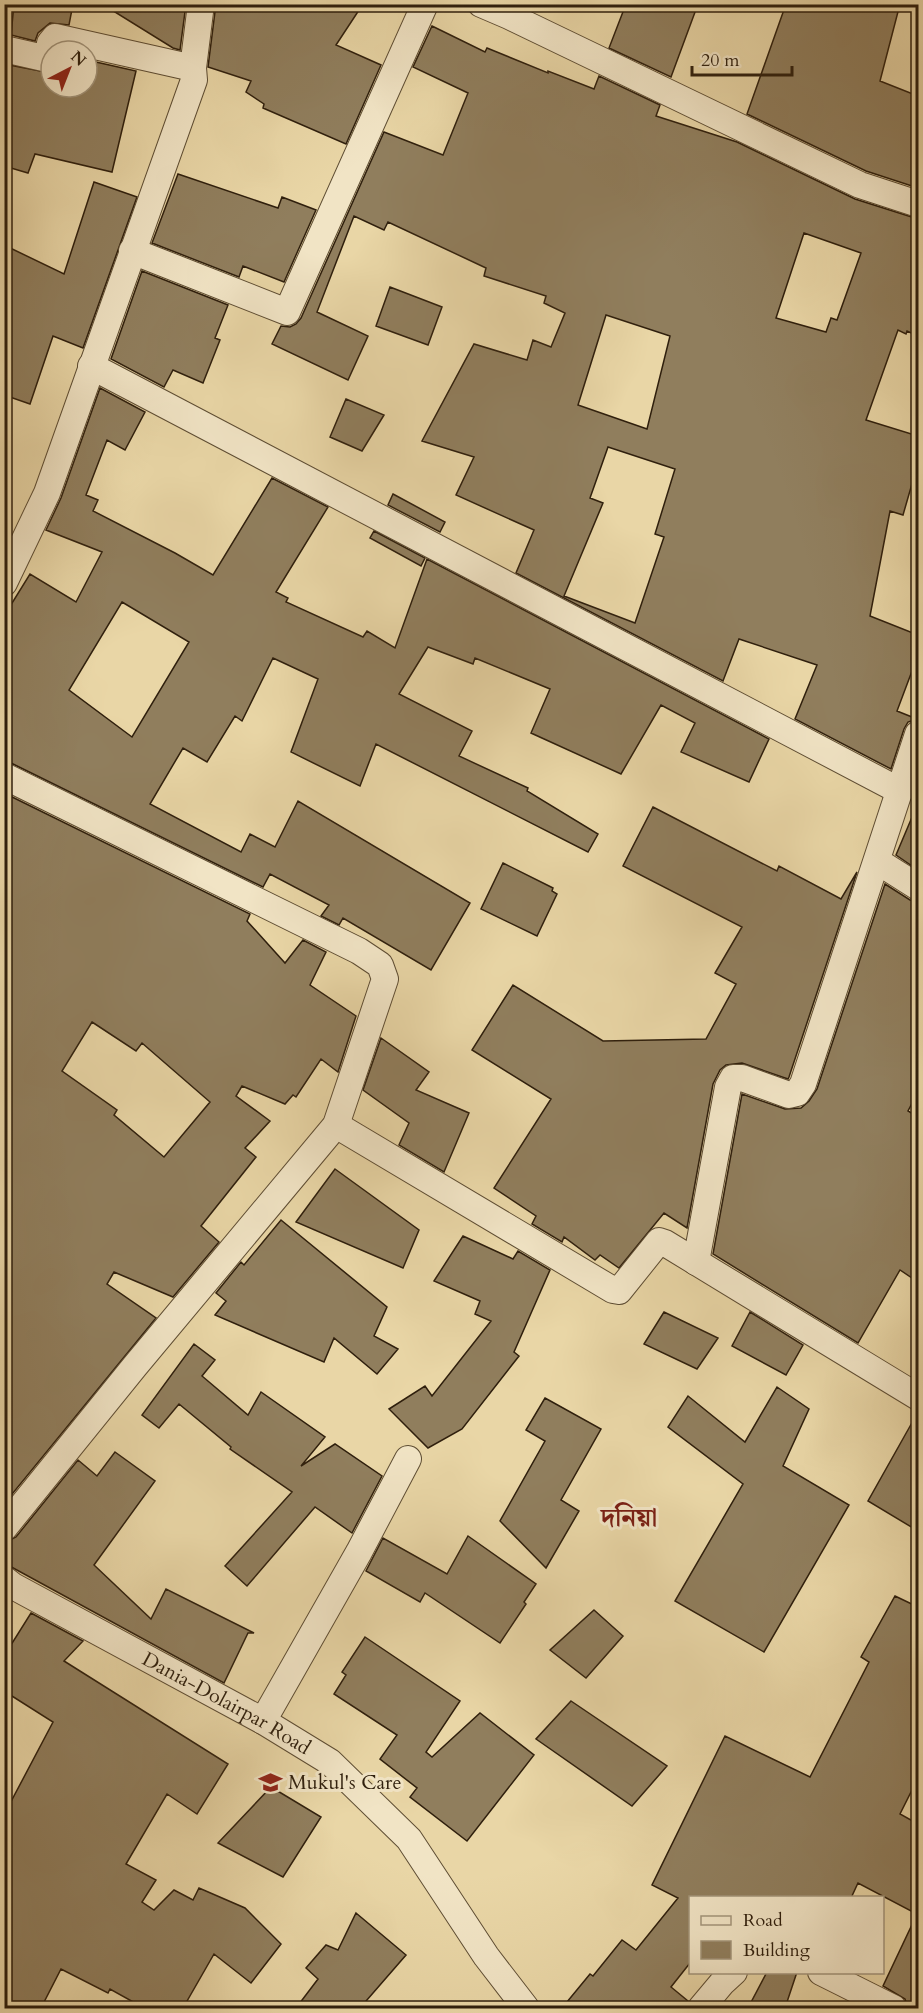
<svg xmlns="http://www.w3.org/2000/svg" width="923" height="2013" viewBox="0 0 923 2013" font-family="Cardo,'Noto Serif Bengali',serif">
	<rect width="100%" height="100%" fill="#e9d6a6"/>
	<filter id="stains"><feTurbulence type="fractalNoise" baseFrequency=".00333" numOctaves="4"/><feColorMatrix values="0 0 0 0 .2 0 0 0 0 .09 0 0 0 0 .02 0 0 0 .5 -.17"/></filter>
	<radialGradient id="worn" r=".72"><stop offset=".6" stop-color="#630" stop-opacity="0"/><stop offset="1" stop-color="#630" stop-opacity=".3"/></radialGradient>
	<!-- building -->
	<path fill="#907e5d" stroke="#2f1f0d" stroke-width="1.5" fill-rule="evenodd" d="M14,4h59l-4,21 -19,-2 -12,10 -3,8 -24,-6z
		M102,4h84l-6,46 -7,-2z
		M216,4h147l-27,41 45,20 -35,79 -83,-36 1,-4 -18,-12 5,-11 -43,-14z
		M626,4h72l-27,73 -62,-29z
		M786,4h114l-20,77 38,15v92l-52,-17 -119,-57z
		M432,26l53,26 2,-4 61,25v-2l46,18 5,-13 61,29 -4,11 81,26 118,57 63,20v117l-11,-5 -1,3 -8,-4 -32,90 52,16v27l-15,52 -13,-4 -20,105 48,19v20l-21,56 20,8 -9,3 -4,7 -13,40 -96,-50 22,-54 -78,-26 -16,42 -207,-108 18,-43 -78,-35 18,-38 -52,-16 52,-97 53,16 6,-20 18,7 14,-34 -21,-10 2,-7 -62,-20 2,-8 -98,-46 -4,8 -30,-14 -37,96 51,24 -20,44 -76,-36 9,-18 9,1 6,-3 5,-6 83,-186 59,23 25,-62 -55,-26zM804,233l57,20 -24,67 -6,-2 -5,14 -50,-14zM606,315l64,21 -23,93 -69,-24zM608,447l67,22 -20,65 9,3 -29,86 -71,-27 39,-93 -13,-5z
		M87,60l49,11 -24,101 -77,-18 -7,19 -24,-7v-102l47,9v14h36z
		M178,174l100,34 4,-11 34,13 -32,72 -41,-16 -4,11 -87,-34z
		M94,182l43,15 -54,151 -30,-12 -23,68 -26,-9v-150l60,29z
		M142,271l86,34 -13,33 5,2 -17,43 -30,-13 -9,17 -53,-28z
		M390,287l52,20 -14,38 -52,-19z
		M100,388l45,24 -20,38 -18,-10 -21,55 12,5 -5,11 82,42 38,22 59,-97 56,29 -52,85 12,6 -2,4 77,35 4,-6 28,17 32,-89 342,180 -20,43 -68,-30 14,-29 -34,-18 -40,69 -90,-41 19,-44 -75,-31 -2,6 -45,-17 -29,47 73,37 -13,25 69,32 -1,3 71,43 -10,18 -212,-108 -16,42 -69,-34 27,-73 -45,-21 -31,63 -7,-5 -28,46 -24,-14 -33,56 91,48 9,-18 25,13 23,-46 172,102 -39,67 -88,-52 -4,7 -18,-9 8,-11 -59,-31 -7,13 -252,-124 -7,-2v-145l26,-42 46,28 26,-50 -56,-22 15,-32zM122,602l67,40 -57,95 -63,-47z
		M346,399l38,16 -22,36 -32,-14z
		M393,494l52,28 -5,10 -52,-27z
		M374,531l51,27 -4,8 -51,-28z
		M4,793l246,121 -3,7 38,42 18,-23 23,12 -16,33 46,31 -18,56 -17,-13 -25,38 -3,-2 -8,9 -43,-18 -6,10 34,25 -25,27 11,9 -55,69 18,16 -46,55 -59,-25 -7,12 49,34 -152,186zM92,1022l44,29 6,-8 68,59 -46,55 -50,-42 3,-5 -55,-39z
		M918,803v67l-22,-15z
		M653,807l124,64 2,-5 62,33 16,-27 -68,205 -1,2 -46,-16 -16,2 -6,5 -7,14 -26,144 -23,-15 -45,55 -19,-13 -5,5 -31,-23 -2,5 -30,-18 4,-8 -42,-28 57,-89 -79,-49 41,-65 90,56 103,-2 30,-55 -21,-11 27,-46 -119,-61z
		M503,863l50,25 -1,3 5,3 -20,42 -56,-27z
		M885,884l25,16 8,2v190l-10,19 10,6v165l-18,-12 -42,73 -145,-89 29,-160 43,15 16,-1 8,-7 8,-12z
		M381,1038l48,34 -13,18 53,23 -25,59 -45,-27 10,-22 -46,-33z
		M335,1169l84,61 -16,38 -107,-46z
		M281,1220l106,87 -13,29 24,13 -21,25 -43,-36 -10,24 -109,-47 11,-14 -10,-8 25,-31 3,3z
		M463,1236l50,23 5,-8 32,19 -36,82 5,4 -57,73 -34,19 -39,-39 36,-23 7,10 59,-75 -16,-7 5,-13 -46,-20z
		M664,1312l54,26 -21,31 -53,-25z
		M750,1312l53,33 -17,30 -54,-29z
		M194,1344l21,16 -13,16 46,39 13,-23 64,45 -24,29 34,-22 47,32 -30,57 -37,-26 -68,79 -22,-20 67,-74 -62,-43 1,-2 -52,-43 -20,24 -17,-13z
		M777,1387l32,22 -26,57 66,39 -85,147 -89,-51 68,-117 -75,-57 20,-31 57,46z
		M545,1398l56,31 -40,71 18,11 -33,57 -46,-47 45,-80 -19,-11z
		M918,1412v119l-50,-30z
		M115,1452l40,29 -61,84 57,54 15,-30 88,44h-6l-24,50 -220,-120v-20l12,-6 62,-77 19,16z
		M468,1536l68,48 -12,18 2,2 -26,39 -75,-50 -5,9 -54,-31 17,-33 64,36z
		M895,1596l23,11v171l-18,36 18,10v184h-10l-3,-9 -22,-13 34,-72 -59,-31 -7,15h-161v65l-19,24 17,14 -2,7h-124l28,-34 3,2 29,-36 14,10 42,-52 -26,-13 73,-149 85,41 59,-115 -8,-5z
		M594,1610l29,26 -37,42 -36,-28z
		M31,1613l52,28 -19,20 164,103 -31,50 -30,-20 -41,70 30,16 -14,22 12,8 20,-20 19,10 6,-12 46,20 36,36 -30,39 -37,-29 -31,54h-39l-34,-19 -2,4 -47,-24 -20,39h-37l1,-195 48,-91 -49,-31v-35z
		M365,1637l95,64 -34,51 6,5 48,-44 54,42 -67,86 -57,-44 7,-9 -37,-29 17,-24 -63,-41 12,-19 -4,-3z
		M571,1701l96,65 -35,40 -96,-67z
		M271,1787l50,30 -38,60 -65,-34z
		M356,1913l50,42 -46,53h-64l22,-29 -12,-11 20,-23 12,5z
		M767,1972h30l-12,36h-37z"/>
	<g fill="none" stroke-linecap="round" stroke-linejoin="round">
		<defs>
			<g id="street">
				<path d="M481,4l28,12 351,169 58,19"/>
				<path d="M4,49l44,10 2,-16 5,-6 138,31"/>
				<path d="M132,251l155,61 138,-308"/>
				<path d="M91,366l809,425"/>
				<path d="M4,583l43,-90 147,-413 -1,-12 8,-64"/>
				<path d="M4,776l355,175 21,14 5,14 -49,146 -201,241 -131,162"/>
				<path d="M877,861l41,26"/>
				<path d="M336,1125l277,165 6,1 40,-50 6,2 253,154"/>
				<path d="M696,1262l32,-175 5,-9h9l47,17 8,-2 6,-9 115,-350"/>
				<path id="s1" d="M4,1579l9,7 250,135 67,41 79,77 77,117 40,52"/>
				<path d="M263,1721l96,-169 49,-93"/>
				<path d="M821,1972l72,36"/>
				<path d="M701,2008l21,-25 12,-11"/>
			</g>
		</defs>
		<!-- street casing -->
		<use href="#street" stroke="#5e4d33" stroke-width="28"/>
		<!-- street -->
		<use href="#street" stroke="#f1e4c5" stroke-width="26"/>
	</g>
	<!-- icons -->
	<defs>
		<symbol id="university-bare" viewBox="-9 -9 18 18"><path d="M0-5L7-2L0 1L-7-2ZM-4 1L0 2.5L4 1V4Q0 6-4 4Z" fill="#8f2418" stroke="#f1e4c5" stroke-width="2.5" paint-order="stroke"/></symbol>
	</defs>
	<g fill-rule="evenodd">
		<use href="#university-bare" x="254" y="1766" width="33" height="33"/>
	</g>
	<g text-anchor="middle" stroke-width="6" stroke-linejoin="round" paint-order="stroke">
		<!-- street labels -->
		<g font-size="20" fill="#2f1f0d" stroke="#f1e4c5">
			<text dy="7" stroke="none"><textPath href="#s1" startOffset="255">Dania-Dolairpar Road</textPath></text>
		</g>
		<!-- poi labels -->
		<g font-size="20" fill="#2f1f0d" stroke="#f1e4c5" text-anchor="start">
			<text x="288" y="1789">Mukul's Care</text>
		</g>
		<!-- district labels -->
		<g font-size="26" font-weight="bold" fill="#7a1f14" stroke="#f1e4c5">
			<text x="629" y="1526">দনিয়া</text>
		</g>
	</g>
	<!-- margin -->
	<rect width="923" height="2013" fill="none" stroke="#e9d6a6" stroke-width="24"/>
	<rect x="6" y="6" width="911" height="2001" fill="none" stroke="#2f1f0d" stroke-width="3"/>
	<rect x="12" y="12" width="899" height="1989" fill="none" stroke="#2f1f0d" stroke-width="1.5"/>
	<!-- legend -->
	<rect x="689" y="1896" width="195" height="78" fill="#f1e4c5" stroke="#a3957b" stroke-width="1.5"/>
	<rect x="701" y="1916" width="30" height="9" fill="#f1e4c5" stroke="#a3957b" stroke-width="1.5"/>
	<text x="743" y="1926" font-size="18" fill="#2f1f0d">Road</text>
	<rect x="701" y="1941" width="30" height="18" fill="#907e5d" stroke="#a3957b" stroke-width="1.5"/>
	<text x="743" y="1956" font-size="18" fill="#2f1f0d">Building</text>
	<!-- north arrow -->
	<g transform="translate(69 69) rotate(42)"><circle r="28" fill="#f1e4c5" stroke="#a3957b" stroke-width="1.5"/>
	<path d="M0-4.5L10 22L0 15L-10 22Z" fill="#8f2418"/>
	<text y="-9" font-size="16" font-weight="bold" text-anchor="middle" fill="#2f1f0d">N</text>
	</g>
	<!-- scale -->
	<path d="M692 66v9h100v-9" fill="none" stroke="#2f1f0d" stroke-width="3"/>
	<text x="701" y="66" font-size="18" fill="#2f1f0d" stroke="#f1e4c5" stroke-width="4.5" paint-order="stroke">20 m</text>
	<rect width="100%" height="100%" filter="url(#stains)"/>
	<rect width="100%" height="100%" fill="url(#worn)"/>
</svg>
